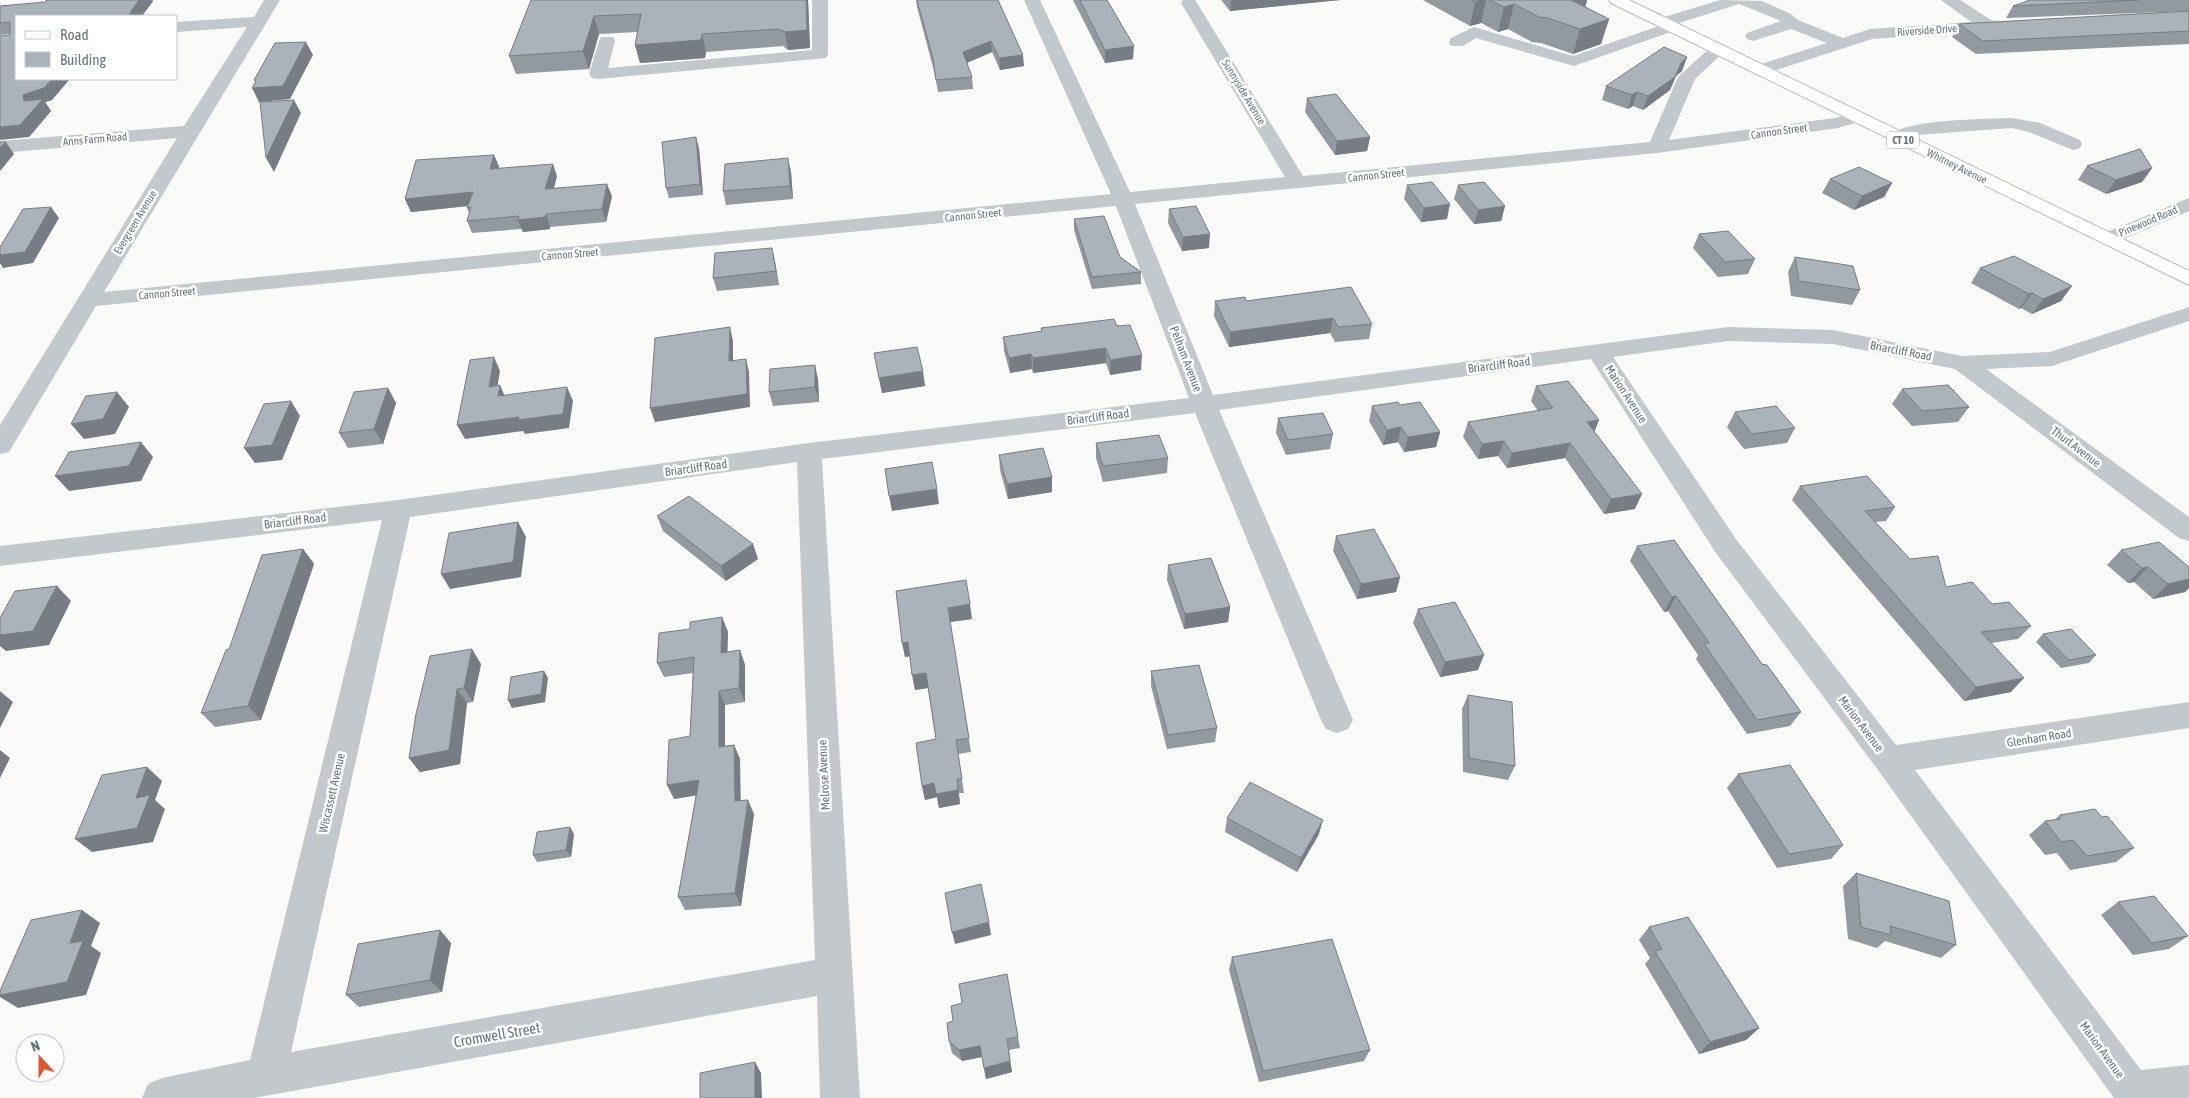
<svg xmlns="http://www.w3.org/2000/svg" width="2189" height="1098" viewBox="0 0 2189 1098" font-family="'Asap Condensed',sans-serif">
	<rect width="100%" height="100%" fill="#fafaf8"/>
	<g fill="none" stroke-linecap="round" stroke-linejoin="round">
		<defs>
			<path id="major" d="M1609,0h20l560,271v14l-578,-282z"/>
		</defs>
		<!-- major casing -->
		<use href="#major" stroke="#b5babe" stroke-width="2"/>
		<!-- minor -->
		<path fill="#c3c8cc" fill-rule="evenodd" d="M264,0h16l-176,292 1007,-98 -87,-194h16l90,192 155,-15 -104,-174 2,-3h12l2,3 106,173 347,-34 28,-65 35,-32h12l2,4 -32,30 -26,61 166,-22 21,-6 6,1 3,4 -3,4 -24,7 -181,25 -522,51 78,191 515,-68 105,3 129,26 88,-4 139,-45v14l-137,45 -66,3 203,148v24l-10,-3 -224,-169 -122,-25 -105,-3 -115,16 123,182 160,206 293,-43v26l-274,42 226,300 48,-5v33h-75l-236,-328 -162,-217 -125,-194 -372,51 134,310 -5,9 -11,4 -11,-4 -5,-9 -126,-307 -373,46 38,639h-40l-3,-102 -563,102h-112l6,-14 14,-6 88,-18 132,-540 -382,46v-20l398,-46 411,-57 380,-45 -73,-192 -1020,100 -87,146 -9,2v-29l177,-287 -177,15v-12l184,-15 63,-99 -71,5v-10l78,-5zM797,462l18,498 -524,92 119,-535z
			M812,0h16v54l-2,4 -228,21 -6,-1 -3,-4 10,-33 2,-4h12l2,4 -7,27 204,-18z
			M1720,0l42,1 29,13 7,6 45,18 27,-9 101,-7 -30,-22h19l31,20 10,2 2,3 -2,3 -13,3 -116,8 -111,36 -6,-1 -3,-4 3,-4 72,-23 -36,-14 -38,12 -6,-2 -2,-3 2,-3 34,-12 -42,-17 -60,19 2,3 -2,3 -105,37 -98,-28 -13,8h-12l-2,-4 2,-4 23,-11 99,29 86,-30 -3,-4 2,-3z
			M2012,118l28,5 40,17 2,4 -2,4 -7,2 -44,-18 -17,-4 -95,7 -20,8 -7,-2 -2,-4c12,-18 100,-18 124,-19z
			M2189,198v13l-75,32 -7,2 -7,-2 -3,-4 3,-4z"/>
		<!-- major -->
		<use href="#major" fill="#fff" fill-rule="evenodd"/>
	</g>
	<!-- wall -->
	<path fill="#929a9f" d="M47,0h105l1,1 -11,15h-126l36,84 -7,2 6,9 -22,26 -19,-103 -10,1v-29l45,-4z
		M531,0h277l2,48 -22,2 -5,-4 -77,6 -1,6 -65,5 -5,-18 2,-13 -38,2 -10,35 -73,5 -7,-18z
		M916,0h82l26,66 -24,4 -8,-18 -25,11 5,14 1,12 -35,3 -4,-21 -17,-64z
		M1073,0h34l26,59 -28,4z
		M1221,0h119l-110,11z
		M1423,0h164l-2,7 24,12 -8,25 -28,10 -32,-11 -9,-1 -24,-13 -10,3 -17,-9 -11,3z
		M2030,0h159v11l-183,7 7,-12z
		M2189,11v33l-213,10 -24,-17 7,-13z
		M1687,57l-5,14 -6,5 -6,14 -27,20 -10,-4 -5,3 -26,-9 4,-14z
		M1307,98l63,39 -3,14 -32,4 -30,-43z
		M699,148l4,47 -34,3 -3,-10z
		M494,155l5,12 -1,1 59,8 -3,12 58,8 -6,26 -56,5v2l-27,3 -1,-3 -50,4 -5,-12 2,-8 -2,-5 1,-2 -57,6 -6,-13z
		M2087,166l65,2 -10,14 -36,12 -28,-14z
		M791,172l2,27 -67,6 -3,-14z
		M1830,179l62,4 -8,14 -30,13 -32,-17z
		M1407,185l40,34 -26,3 -17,-23z
		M1458,185l47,21 -4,15 -27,3 -20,-25z
		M1169,209l40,39 -27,3 -14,-28z
		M1074,219l46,38 21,15v12l-49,5 -18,-59z
		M1699,234l56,25 -7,15 -30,3 -25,-29z
		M772,248l3,14 4,23 -62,6 -4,-13z
		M1795,257l65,33 -8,15 -61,-9 -3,-24z
		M1980,268l81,33 -29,13 -11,-6 -2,1 -48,-26z
		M1215,301h31l126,23 -3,15 -34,3 -5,-9 -101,14 -15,-31z
		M1117,326l24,44 -31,5 -4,-12 -73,10 -1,-4 -22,4 -6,-22 -1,-14 39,-6 -1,-3z
		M874,353l51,33 -43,7z
		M815,365l3,15 1,22 -46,4 -4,-14z
		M1536,386l63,34 -5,12 41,77 -31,5 -39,-56 -58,10 -9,-12 -20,3 -15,-22 5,-15 70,-11 -7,-10z
		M388,388l8,15 -13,41 -35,4 -9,-15z
		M1902,389l67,18 -11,15 -46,4 -20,-22z
		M1400,405l40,27 -4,15 -32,5 -6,-10 -15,3 -14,-24 3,-15z
		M1735,412l60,16 -8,15 -43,6 -17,-22z
		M1278,418l55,16 -3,15 -44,6 -10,-22z
		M1096,443l72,15 -1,15 -64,9 -7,-24z
		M999,455l53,22v15l-44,7 -8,-29z
		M1800,486l95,21 -9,14 -11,1 35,37 36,28 46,17 39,22 -13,13 -27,4 20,49 -47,9 -172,-201z
		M657,516l96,28 5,15 -32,22 -63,-50z
		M1336,536l64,41 -4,15 -39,7 -24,-48z
		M1637,546l125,118 39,48 -11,14 -43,8 -51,-75 2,-4 -30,-44 -4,1 -34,-51z
		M303,549l11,15 -53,156 -46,7 -14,-14 28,-64z
		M2121,550l68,17v21l-4,4 -32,7 -19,-17 -6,1 -21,-18z
		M1168,565l62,42 -2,15 -44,7 -17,-49z
		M896,591l76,28 -22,3 21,130 -13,2 6,39h-5l1,11 -21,4 -2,-11 -12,3 -3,-14 14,-47 -8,-51 -13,2 -5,-34 -5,1z
		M1418,609l60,61 -38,7 -27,-54z
		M722,617l6,15 -1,20 13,-2 5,15v37l-20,3v41l9,-1 6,14v41l14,14 -13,92 -56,4 -7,-13 18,-102 -22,4 16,-63 3,-63 -29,4 -7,-14 33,-34z
		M2043,634l53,21 -7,8 -28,5 -25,-26z
		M481,664l-8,38 -6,1 -7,61 -40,8 -11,-14 7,-44z
		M1151,671l66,57 -2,14 -48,7 -16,-63z
		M1468,695l47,71 -7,14 -45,-8 -1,-63z
		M1738,774l105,71 -12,14 -54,9 -50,-80z
		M2060,815l42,2 32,31 -18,14 -46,8 -13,-17 -12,2 -16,-20 16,-14 9,-1z
		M1227,818l92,16 -22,38 -72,-40z
		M574,834l-3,23 -34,5 -4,-7z
		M1856,873l100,72 -15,13 -56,-17 -8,7 -29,-9 -5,-53z
		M2118,902l70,34 -19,13 -36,6 -32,-40z
		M1649,927l110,101 -13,12 -47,14 -54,-90 5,-6 -11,-18z
		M451,943l-9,49 -83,15 -13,-12z
		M1232,957l138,93 -6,11 -105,21 -30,-112z
		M1018,1037l2,11 -11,2 3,22 -26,7 -4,-22 -20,4 -10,-8 -3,-12z"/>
	<!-- shaded-wall -->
	<path fill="#777d82" d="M139,0h13l1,1 -11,15h-14z
		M806,0h2l2,48 -22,2 -3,-18z
		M1231,0h109l-110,11z
		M1482,0h4l-5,23 -11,3 5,-24z
		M1555,0h32l-2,8z
		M1514,4l-6,25 -10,3 6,-25z
		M594,16l5,18 -10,35 -6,-18z
		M1609,19l-8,25 -28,10 7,-25z
		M702,34l4,18 -1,6 -65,5 -5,-18z
		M991,41l1,11 -28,12 -1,-12z
		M306,42l7,13 -23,44 -31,3 -7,-14z
		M1134,46l-1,13 -28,4v-13z
		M1023,55l1,11 -24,4 -1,-12z
		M1687,57l-5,14 -6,5 -6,14 -27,20 5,-14z
		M52,79h18l-18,21 -7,2 6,9 -22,26 -29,3v-13l24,-26 -1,-6z
		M1637,92l-4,14 -5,3 4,-14z
		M294,100l7,13 -27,59 -8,-14z
		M696,137l3,11 4,47 -3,-11z
		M1370,137l-3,14 -32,4 2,-14z
		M6,142l8,12 -14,17v-23z
		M494,155l5,12 -4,14 -5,-12z
		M788,158l3,14 2,27 -3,-13z
		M553,164l4,12 -7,25 -5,-12z
		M2152,168l-10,14 -36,12 10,-14z
		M1892,183l-8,14 -30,13 8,-14z
		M607,184l5,12 -6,26 -4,-13z
		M473,192l5,13 -67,7 -6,-13z
		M1450,204l-3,15 -26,3 3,-14z
		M1505,206l-4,15 -27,3 4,-14z
		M51,207l8,11 -26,45 -30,5 -3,-5v-8z
		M546,214l4,13v2l-27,3 -5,-12z
		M1210,234l-1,14 -27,3 1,-14z
		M772,248l3,14 4,23 -3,-14z
		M2072,286l-11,15 -29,13 11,-15z
		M2032,293l-11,15 -2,1 10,-15z
		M1333,318l-3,15 -101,14 1,-15z
		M730,327l3,14v33l-4,-13z
		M1106,348v15l-73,10v-15z
		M1031,354l1,15 -22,4 -1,-15z
		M1142,355l-1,15 -31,5v-15z
		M494,357l6,14 -5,30 -6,-14z
		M746,359l3,13 1,35 -95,15 -5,-14z
		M815,365l3,15 1,22 -4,-15z
		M923,371l2,15 -43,7 -3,-15z
		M500,385l6,14 -8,-3z
		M567,387l6,14 -4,27 -44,6 -2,-3 -58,8 -8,-14z
		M388,388l8,15 -13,41 -9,-15z
		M117,392l12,15 -14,27 -31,5 -13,-15z
		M291,401l9,15 -18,44 -27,3 -11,-15z
		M1599,420l-6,15 -6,-13z
		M1401,427l-3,15 -15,3 4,-15z
		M1440,432l-4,15 -32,5 4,-15z
		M1504,441l-6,15 -20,3 4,-15z
		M141,442l12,15 -12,24 -72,10 -14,-15z
		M1570,443l-5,15 -58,10 5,-15z
		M1052,477v15l-44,7 -1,-15z
		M937,489l2,15 -47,7 -3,-15z
		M1642,494l-7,15 -31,5 7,-15z
		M518,522l8,15 -5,40 -71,12 -9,-15z
		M753,544l5,15 -32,22 -5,-15z
		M303,549l11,15 -53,156 -13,-14z
		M2148,567l-14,15 -6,1 14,-15z
		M1400,577l-4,15 -39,7 4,-15z
		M2189,579v9l-4,4 -32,7 15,-15z
		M57,586l14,15 -22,44 -43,6 -6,-5v-11z
		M1676,596l-8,15 -4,1 8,-15z
		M970,604l2,15 -22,3 -2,-14z
		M1230,607l-2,15 -44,7 1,-15z
		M722,617l6,15 -1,36 -6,-15z
		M908,642l3,14 -6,1 -3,-14z
		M472,649l9,15 -8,38 -9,-14z
		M740,650l5,15v37l-6,-14z
		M1484,655l-6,15 -38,7 5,-15z
		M544,671l4,7 -3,24 -33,6 -4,-8z
		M926,673l2,15 -13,2 -3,-15z
		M2024,678l-13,14 -47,9 12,-14z
		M457,689l10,14 -7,61 -40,8 -11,-14z
		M0,691l13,11 -13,26z
		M719,691l6,14v56l-6,-14z
		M734,745l6,14 1,55 -6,-13z
		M0,750l10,8 -10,20z
		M147,767l15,14 -7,19 10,9 -12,33 -61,10 -17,-13 61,-41z
		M957,779l3,25 -21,4 -2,-11 -12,3 -3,-14z
		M699,780l6,14 -31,5 -7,-14z
		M748,800l6,14 -13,92 -6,-13z
		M1323,820l-4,14 -22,38 4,-14z
		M570,827l4,7 -3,23 -5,-7z
		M82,910l18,13 -9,23 10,7 -15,42 -68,13 -18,-11v-2l70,-52z
		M989,922l2,13 -36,9 -3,-12z
		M440,930l11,13 -9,49 -12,-12z
		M1759,1028l-13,12 -47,14 11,-12z
		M980,1046l2,11 -20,4 -3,-11z
		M1010,1061l2,11 -26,7 -2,-11z
		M755,1062l6,11 1,25h-7z"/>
	<!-- building -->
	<path fill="#aab3b9" stroke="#777d82" d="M47,0h92l-11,16h-112v63h36l-8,9 -21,7 1,6 19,-2 -23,26 -20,2v-91l10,-1v-13l-10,1v-17l45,-4z
		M531,0h275l1,30 -22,2 -6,-3 -77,5 -1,6 -66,5 6,-31 -47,2 -11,35 -74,5z
		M917,0h81l25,55 -24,3 -8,-17 -28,11 9,25 -36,3 -3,-21z
		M1080,0h27l27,46 -29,4z
		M1472,0h10l-7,2z
		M1489,0h82l38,19 -29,10 -32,-11 -9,-1 -25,-13 -10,3z
		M2030,0h109l-126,6z
		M2189,11v20l-206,10 -24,-17z
		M306,42l-23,44 -31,2 4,-7 -2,-1 21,-37z
		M1664,47l23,10 -6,6 -6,14 -27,19 -11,-4 -5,3 -26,-9z
		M1336,94l34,43 -33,4 -30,-43z
		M294,100l-28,58 -6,-56z
		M696,137l4,47 -34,4 -4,-46z
		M0,142h6l-6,6z
		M2140,149l12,19 -36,12 -29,-14z
		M494,155l-4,14 63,-5 -8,25 62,-5 -5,25 -56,5 -1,3 -27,3 1,-4 -52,5 4,-14 -4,1 6,-16 -68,7 11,-39z
		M788,158l2,28 -67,5 2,-27z
		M1859,167l33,16 -30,13 -32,-17z
		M1432,182l18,22 -26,4 -17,-23z
		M1484,182l21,24 -27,4 -20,-25z
		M1196,206l14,28 -27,3 -14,-28z
		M51,207l-26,45 -25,3v-8l23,-38z
		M1104,216l16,41 21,15 -49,5 -18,-58z
		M1728,231l27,28 -30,3 -26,-28z
		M772,248l4,23 -63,7 2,-25z
		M2014,256l58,30 -29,13 -11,-6 -3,1 -49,-26z
		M1795,257l58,9 7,24 -61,-9z
		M1351,287l21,37 -34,3 -5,-9 -103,14 -15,-31 30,-4 1,4z
		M1114,319l3,7 13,-1 12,30 -32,5 -4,-12 -73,10 -2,-4 -22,4 -6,-21 39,-6 -1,-3z
		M730,327l-1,34 17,-2 1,35 -97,14 5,-70z
		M917,347l6,24 -44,7 -5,-25z
		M494,357l-5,30 11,-2 -2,11 69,-9 -4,27 -45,6 1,-3 -62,8 13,-65z
		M815,365v22l-46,5 1,-23z
		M1568,381l31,39 -12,2 55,72 -31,5 -41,-56 -58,10 -8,-12 -22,3 -14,-22 85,-14 -17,-22z
		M1948,385l21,22 -47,4 -20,-22z
		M388,388l-14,41 -35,4 15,-41z
		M117,392l-14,27 -32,5 15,-28z
		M291,401l-19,44 -28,3 20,-44z
		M1398,402l2,3 20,-3 20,30 -32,5 -7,-10 -14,3 -15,-24z
		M1776,406l19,22 -43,6 -17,-22z
		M1323,413l10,21 -45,6 -10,-22z
		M1159,435l9,23 -65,8 -7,-23z
		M141,442l-12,24 -74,10 14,-24z
		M1043,448l9,29 -45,7 -8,-29z
		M932,462l5,27 -48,7 -4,-27z
		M1867,476l28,31 -30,4 45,48 28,-3 8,31 26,-5 20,22 17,-2 22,24 -50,6 43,46 -48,9 -176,-201z
		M689,496l64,48 -32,22 -64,-50z
		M518,522l-5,40 -72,12 8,-41z
		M1374,529l26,48 -39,7 -25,-48z
		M1674,540l88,124 5,1 34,47 -44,8 -53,-76 5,-1 -33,-47 -4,1 -35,-51z
		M2159,542l30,25v12l-21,5 -20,-17 -6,1 -21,-18z
		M303,549l-55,157 -47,7 25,-63 3,-1 33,-94z
		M1211,558l19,49 -45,7 -17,-49z
		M966,580l4,24 -22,4 21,130 -13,2 6,39h-5l1,11 -22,4 -2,-11 -12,3 -6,-43 20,-4 -10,-66 -14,2 -4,-33 -6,1 -6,-52z
		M57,586l-24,45 -33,4v-17l15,-27z
		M1455,602l29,53 -39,7 -27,-53z
		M722,617l-1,36 19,-3 -1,38 -20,3v56l15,-2 1,56 13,-1 -13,93 -57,4 21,-117 -32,5 2,-45 21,-4 4,-79 -37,6 2,-30 31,-4v-7z
		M2071,629l25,26 -27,5 -26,-26z
		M472,649l-8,39 -7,1 -8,61 -40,8 7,-44 14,-58z
		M1199,665l18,63 -49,7 -17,-64z
		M544,671l-3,23 -33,6 3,-23z
		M1468,695l44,7 3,64 -46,-8z
		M1790,765l53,80 -54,9 -51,-80z
		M147,767l-11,31 14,-3 -13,33 -62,11 27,-64z
		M1250,782l73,38 -22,38 -74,-40z
		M2095,809l7,8 5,-1 27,32 -47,8 -14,-16 -12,2 -16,-21 15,-2v-4z
		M570,827l-4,23 -33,5 4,-23z
		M1856,873l93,28 7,44 -66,-19 1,9 -30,-8z
		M981,884l8,38 -37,10 -7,-39z
		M2154,896l34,40 -36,7 -34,-41z
		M82,910l-12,33 13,-2 -16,41 -67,13v-4l31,-71z
		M1688,917l71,111 -49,14 -55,-91 7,-2 -13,-22z
		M440,930l-10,50 -84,15 12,-51z
		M1332,939l38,111 -107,21 -31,-114z
		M1007,974l11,63 -11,2 3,22 -26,7 -4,-22 -21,4 -10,-9 -2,-18 6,-2 -2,-15 11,-3 -3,-19z
		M755,1062v36h-55v-25z"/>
	<g text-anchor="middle" stroke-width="5" stroke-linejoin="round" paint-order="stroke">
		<!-- far-street labels -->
		<g font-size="11" fill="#657683" stroke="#fff">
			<text transform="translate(1927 30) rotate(-4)" y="4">Riverside Drive</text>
			<text transform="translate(1244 92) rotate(59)" y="4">Sunnyside Avenue</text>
			<text transform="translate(1779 131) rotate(-8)" y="4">Cannon Street</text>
			<text transform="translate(95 139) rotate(-5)" y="4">Anns Farm Road</text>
			<text transform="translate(1957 166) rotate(26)" y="4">Whitney Avenue</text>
			<text transform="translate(1376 175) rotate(-6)" y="4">Cannon Street</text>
			<text transform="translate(973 215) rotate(-6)" y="4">Cannon Street</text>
			<text transform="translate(2148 221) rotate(-23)" y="4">Pinewood Road</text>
			<text transform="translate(135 222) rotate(-59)" y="4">Evergreen Avenue</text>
			<text transform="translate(570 254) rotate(-5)" y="4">Cannon Street</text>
			<text transform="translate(167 293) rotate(-5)" y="4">Cannon Street</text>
		</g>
		<!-- shield labels -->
		<rect fill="#fff" stroke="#939fa8" stroke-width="1" x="1887" y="131.5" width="32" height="17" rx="4"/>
		<g font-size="11" font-weight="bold" fill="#657683">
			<text x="1903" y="144">CT 10</text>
		</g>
		<!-- street labels -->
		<g font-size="12" fill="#657683" stroke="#fff">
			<text transform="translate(1901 351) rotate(11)" y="4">Briarcliff Road</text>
			<text transform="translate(1186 359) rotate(69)" y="4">Pelham Avenue</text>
			<text transform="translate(1499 365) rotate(-7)" y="4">Briarcliff Road</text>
			<text transform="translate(1626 394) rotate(57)" y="4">Marion Avenue</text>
			<text transform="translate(1098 417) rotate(-7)" y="4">Briarcliff Road</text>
			<text transform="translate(2076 447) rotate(37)" y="4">Thurl Avenue</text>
			<text transform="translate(696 468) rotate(-8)" y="4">Briarcliff Road</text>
			<text transform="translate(295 521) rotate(-7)" y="4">Briarcliff Road</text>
			<text transform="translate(1861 724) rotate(53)" y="4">Marion Avenue</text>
			<text transform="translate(2039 738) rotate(-9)" y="4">Glenham Road</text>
			<text transform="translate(824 775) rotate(-93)" y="4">Melrose Avenue</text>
			<text transform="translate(332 793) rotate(-77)" y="4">Wiscassett Avenue</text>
			<text transform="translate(2102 1050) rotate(54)" y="4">Marion Avenue</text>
		</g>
		<!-- near-street labels -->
		<g font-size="15" fill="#657683" stroke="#fff">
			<text transform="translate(497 1035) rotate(-10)" y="5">Cromwell Street</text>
		</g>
	</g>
	<!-- legend -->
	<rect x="15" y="15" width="162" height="65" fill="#ffffff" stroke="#c1c8cd"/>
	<rect x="25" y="31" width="25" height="8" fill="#ffffff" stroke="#c1c8cd"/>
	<text x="60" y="40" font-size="15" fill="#657683">Road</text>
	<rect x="25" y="52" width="25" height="15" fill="#aab3b9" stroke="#c1c8cd"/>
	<text x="60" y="65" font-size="15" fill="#657683">Building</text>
	<!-- north arrow -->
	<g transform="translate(40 1058) rotate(339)"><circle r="24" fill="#ffffff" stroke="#c1c8cd"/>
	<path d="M0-4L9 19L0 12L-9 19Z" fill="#e4572e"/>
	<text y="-8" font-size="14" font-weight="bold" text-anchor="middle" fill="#657683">N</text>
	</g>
</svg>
